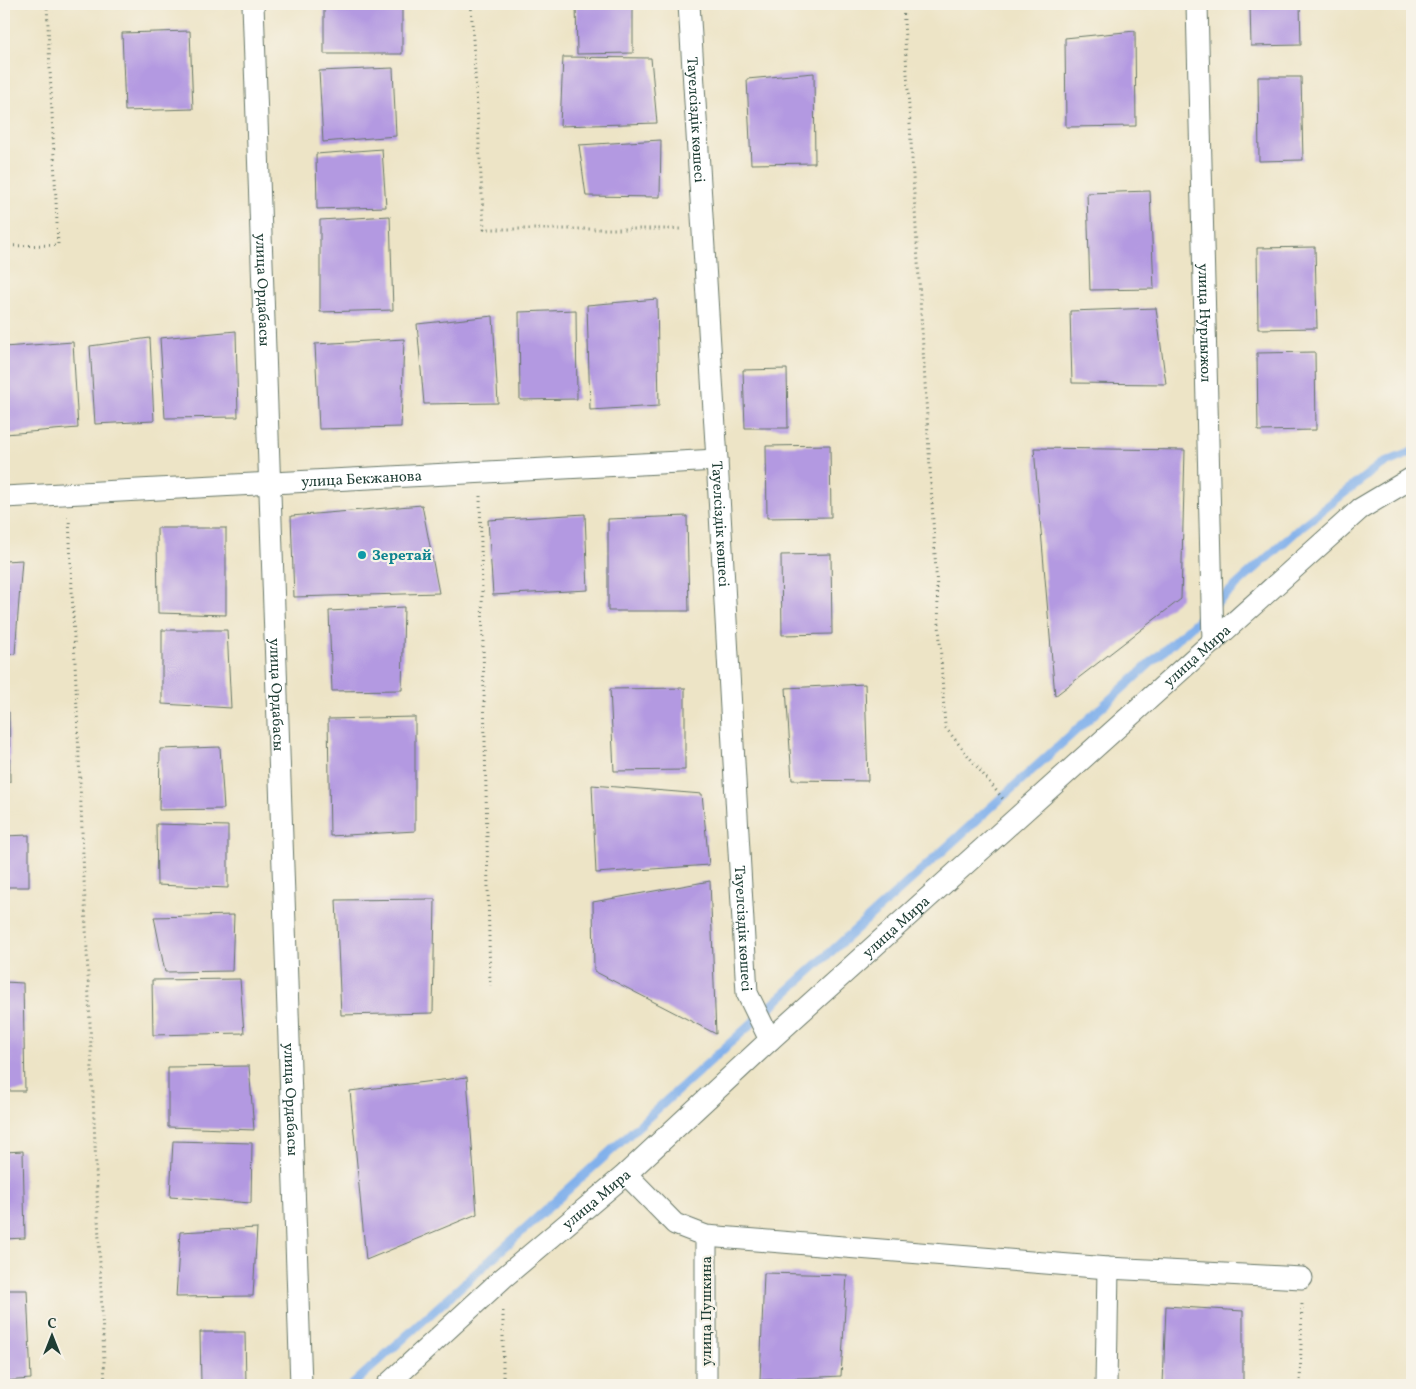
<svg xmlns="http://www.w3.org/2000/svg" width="1416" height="1389" viewBox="0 0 1416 1389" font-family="Vollkorn,serif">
	<rect width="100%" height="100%" fill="#f7f3e8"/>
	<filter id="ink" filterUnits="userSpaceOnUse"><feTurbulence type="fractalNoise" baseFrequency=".02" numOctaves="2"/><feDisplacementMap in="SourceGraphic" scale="10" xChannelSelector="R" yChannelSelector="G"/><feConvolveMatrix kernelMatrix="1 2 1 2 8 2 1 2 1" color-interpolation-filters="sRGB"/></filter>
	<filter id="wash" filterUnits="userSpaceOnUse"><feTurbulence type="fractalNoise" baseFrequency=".0096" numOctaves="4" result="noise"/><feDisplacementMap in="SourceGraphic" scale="20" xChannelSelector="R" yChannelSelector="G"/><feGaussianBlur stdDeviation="1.12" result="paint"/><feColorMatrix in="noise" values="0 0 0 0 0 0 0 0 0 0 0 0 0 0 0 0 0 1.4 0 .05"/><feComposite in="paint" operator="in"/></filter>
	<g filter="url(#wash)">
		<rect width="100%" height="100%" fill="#ede4c6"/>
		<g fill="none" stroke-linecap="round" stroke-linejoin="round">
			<!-- stream -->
			<path stroke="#81b0eb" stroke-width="9" d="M352,1385l950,-859 78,-61 32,-13"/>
		</g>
		<g id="blocks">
			<!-- building -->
			<path fill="#b399e1" d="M324,4h78v50h-78z
				M576,4h57v49l-56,1z
				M1250,4h50l1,41 -50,1z
				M190,31l3,78 -68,2 -3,-78z
				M1135,31l1,95 -70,1 -1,-89z
				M563,57l88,1 6,65 -97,3z
				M393,68l3,68 -73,6 -4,-71z
				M814,73l1,90 -64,1 -4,-85z
				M1258,77h43l2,83 -44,1z
				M661,140l-1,57 -74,-1 -7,-51z
				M382,149l4,58 -69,2 -1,-55z
				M4,176h1l3,47h-4z
				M1150,191l4,98 -64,1 -3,-97z
				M390,216l3,94 -73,2v-92z
				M1315,247l2,81 -59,1 -1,-81z
				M657,299l2,107 -69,4 -3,-105z
				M1156,308l10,76 -94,-1 -2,-72z
				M576,310l1,89 -57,1 -1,-88z
				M493,316l5,87 -74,1 -7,-80z
				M236,331l2,86 -73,1 -5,-80z
				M150,338l4,83 -59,3 -5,-78z
				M404,339l-3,88 -82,2 -4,-85z
				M73,342l5,86 -73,6 -1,-87z
				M1315,352l1,78 -58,1 -1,-78z
				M787,369l1,59h-43l-2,-58z
				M830,445l1,72 -64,1 -1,-72z
				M1034,448l151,2 -4,149 -126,97z
				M422,505l17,88 -145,4 -3,-81z
				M585,514l3,76 -95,5 -5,-75z
				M687,516l2,95h-81v-92z
				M157,528h69v87l-68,-2z
				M831,554l1,80 -50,1 -1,-80z
				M22,560l-7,94 -11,1v-94z
				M404,607l-2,83 -70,1 -3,-80z
				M162,630h65l4,78 -69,-4z
				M865,684l3,97 -76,-1 -6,-92z
				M685,688v82l-71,1 -4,-82z
				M4,712h5l1,70h-6z
				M415,717v114l-85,5 -2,-117z
				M220,747l4,62 -65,1 1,-61z
				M592,785l110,9 7,71 -113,8z
				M156,824l72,2v62l-71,-3z
				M29,835v52h-25v-51z
				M710,881l6,153 -122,-63 -1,-69z
				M435,899l-2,114 -92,2 -5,-115z
				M234,915l-2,56 -67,1 -11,-55z
				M240,979l4,54 -91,2 -1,-55z
				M4,982l19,1 2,108h-21z
				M249,1066l5,64 -86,-3v-60z
				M467,1077l10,137 -111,46 -16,-169z
				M173,1141l79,2 -1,60 -81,-6z
				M23,1151l2,87 -21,1v-87z
				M257,1228l-4,68 -77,1 4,-65z
				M764,1273l83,2 -6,101 -81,4z
				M4,1290h23l4,89 -27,2z
				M1166,1306l77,5v74h-80z
				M200,1332h45l1,53h-45z"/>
		</g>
	</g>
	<g filter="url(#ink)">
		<use href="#blocks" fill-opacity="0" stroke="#677767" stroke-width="1"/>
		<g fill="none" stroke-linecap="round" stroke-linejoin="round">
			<defs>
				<g id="minor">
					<path id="s1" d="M253,4l48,1381"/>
					<path id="s2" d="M689,4l28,456 30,533 23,47"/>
					<path id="s3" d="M1197,4l16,638"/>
					<path id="s4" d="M4,497l713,-37"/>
					<path d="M626,1174l49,50 31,12 402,32 194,10"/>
					<path d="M706,1236v149"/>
					<path id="s5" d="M387,1385l116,-107 123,-104 144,-134 590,-531 52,-31"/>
					<path d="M1106,1385l2,-117"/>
				</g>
			</defs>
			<!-- minor casing -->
			<use href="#minor" stroke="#677767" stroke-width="23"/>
			<!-- path -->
			<path stroke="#677767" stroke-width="3" stroke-dasharray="1 4" stroke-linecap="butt" d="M471,4l13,225h196
				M903,4l42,723 58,72
				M4,246l54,-1 -11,-241
				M480,496l10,490
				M69,517l36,868
				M503,1311v74
				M1300,1385l2,-83"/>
			<!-- minor -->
			<use href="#minor" stroke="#fff" stroke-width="21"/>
		</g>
	</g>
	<!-- markers -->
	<circle fill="#0f9aa8" stroke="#f7f3e8" stroke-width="2" cx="362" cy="555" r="5"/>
	<g text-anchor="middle" stroke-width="4.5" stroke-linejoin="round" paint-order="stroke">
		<!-- street labels -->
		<g font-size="15" fill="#1f3d34" stroke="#f7f3e8">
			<text dy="5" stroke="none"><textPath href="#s2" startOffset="116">Тауелсіздік көшесі</textPath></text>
			<text dy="5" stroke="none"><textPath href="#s1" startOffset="286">улица Ордабасы</textPath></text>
			<text dy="5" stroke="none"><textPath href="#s3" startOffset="319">улица Нурлыжол</textPath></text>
			<text dy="5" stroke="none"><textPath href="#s4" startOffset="358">улица Бекжанова</textPath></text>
			<text dy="5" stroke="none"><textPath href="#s2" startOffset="521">Тауелсіздік көшесі</textPath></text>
			<text dy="5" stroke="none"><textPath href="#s5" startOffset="1090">улица Мира</textPath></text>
			<text dy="5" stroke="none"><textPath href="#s1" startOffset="691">улица Ордабасы</textPath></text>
			<text dy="5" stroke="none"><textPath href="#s5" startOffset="685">улица Мира</textPath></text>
			<text dy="5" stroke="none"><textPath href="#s2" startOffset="926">Тауелсіздік көшесі</textPath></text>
			<text dy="5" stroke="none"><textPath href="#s1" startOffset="1096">улица Ордабасы</textPath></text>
			<text dy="5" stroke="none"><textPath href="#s5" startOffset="280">улица Мира</textPath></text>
			<text transform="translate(706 1311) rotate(-90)" y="5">улица Пушкина</text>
		</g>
		<!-- culture labels -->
		<g font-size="15" font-weight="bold" fill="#0d838f" stroke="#f7f3e8" text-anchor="start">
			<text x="372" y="560">Зеретай</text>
		</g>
	</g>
	<!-- margin -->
	<rect width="1416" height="1389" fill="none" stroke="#f7f3e8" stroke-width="20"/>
	<!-- north arrow -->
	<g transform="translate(52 1336)" stroke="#f7f3e8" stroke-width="4" paint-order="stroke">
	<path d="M0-4L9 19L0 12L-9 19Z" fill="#1f3d34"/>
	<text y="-8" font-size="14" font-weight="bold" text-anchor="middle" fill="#1f3d34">С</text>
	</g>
</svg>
